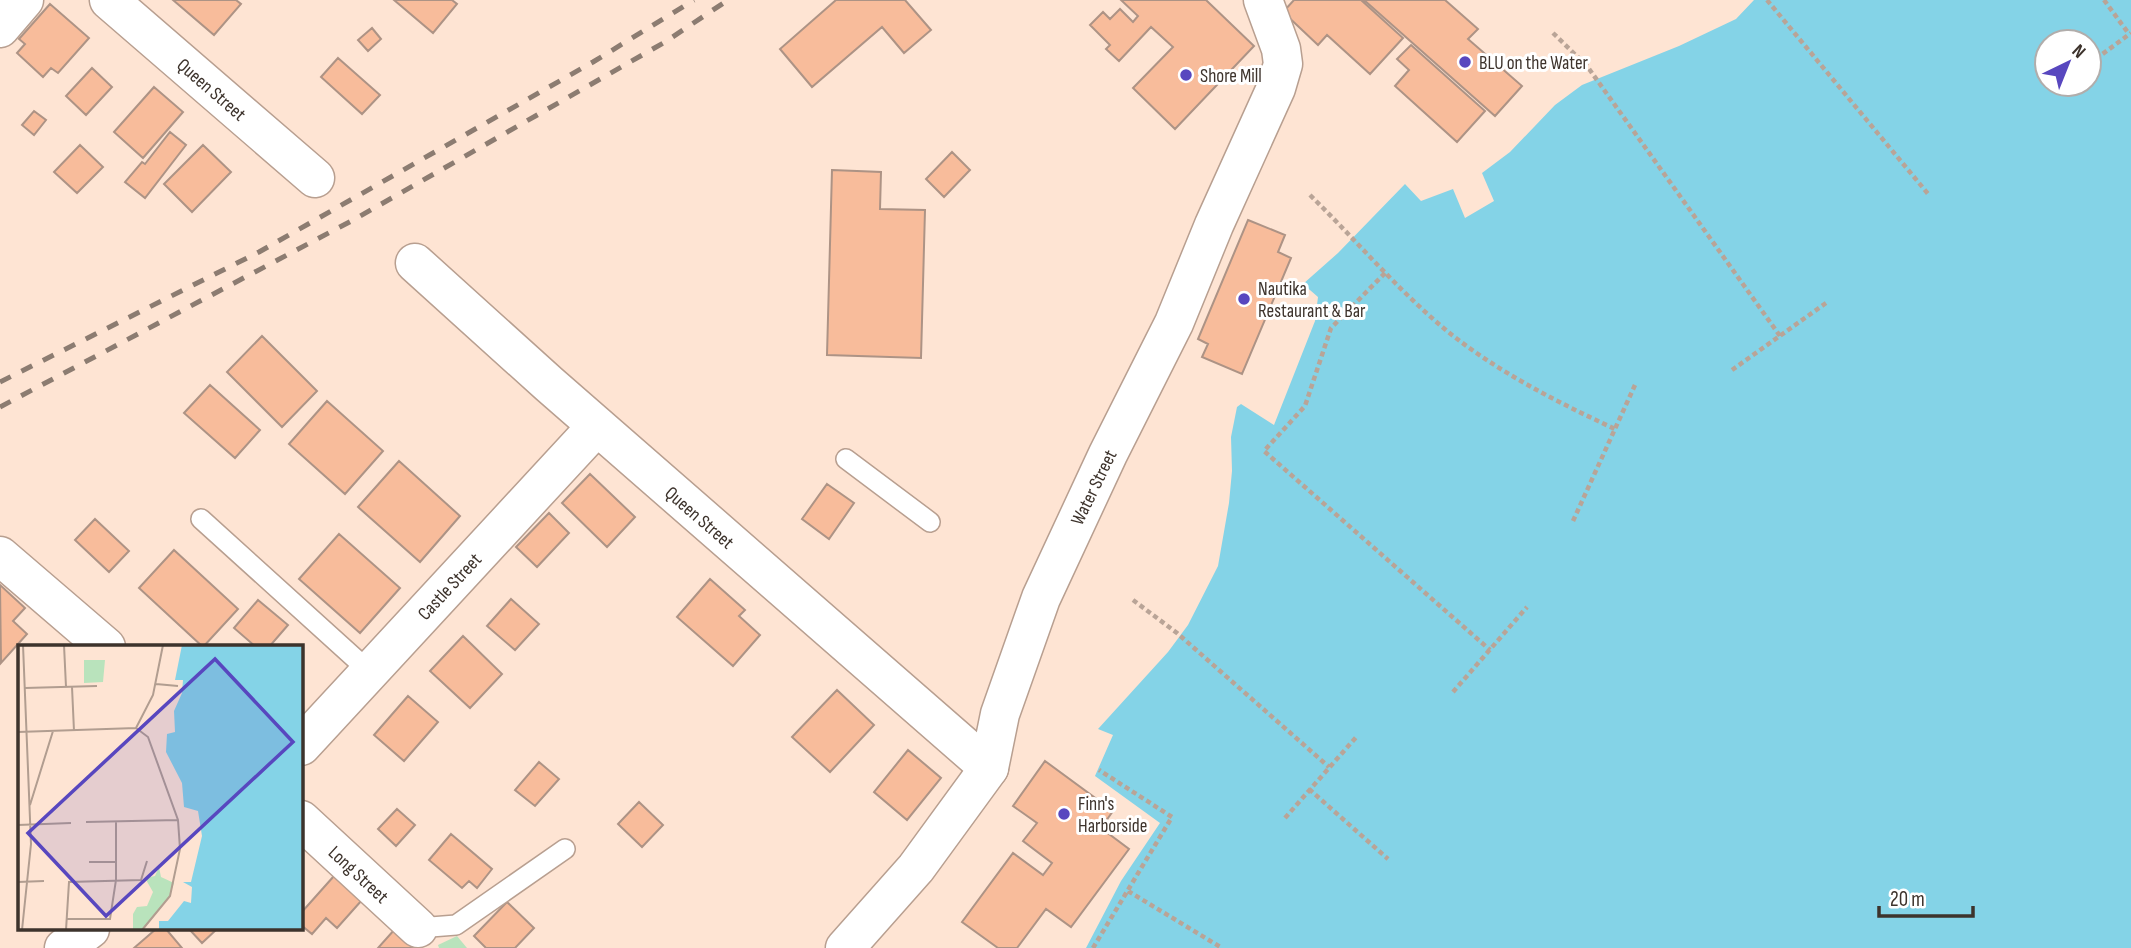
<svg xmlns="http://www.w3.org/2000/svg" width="2131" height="948" viewBox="0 0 2131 948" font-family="'Sofia Sans Condensed',sans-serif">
	<rect width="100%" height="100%" fill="#fee4d3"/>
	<!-- green -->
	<path fill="#b9e3bc" d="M457,936l10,12h-28l-1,-3z"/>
	<!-- water -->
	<path fill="#84d3e7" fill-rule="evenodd" d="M1754,0h377v948h-1045l35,-67 39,-58 -65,-47 18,-41 -15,-6 70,-77 20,-27 30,-59 11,-63 3,-32 -1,-34 6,-30 4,-3 33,21 41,-104 3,-24 -15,-13 35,-31 67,-69 16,17 32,-12 12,29 29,-17 -12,-28 28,-21 45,-47 27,-20 97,-39 57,-27zM2047,42h42v42h-42z"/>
	<!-- building -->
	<path fill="#f8bc9b" stroke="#ad9385" stroke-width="2" d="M173,0h63l5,4 -27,31z
		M394,0h58l5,4 -24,29z
		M836,0h69l26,30 -27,23 -22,-26 -70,60 -32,-38z
		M1121,0h85l48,46 -79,83 -42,-41 40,-41 -22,-20 -32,34 -13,-12 4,-4 -20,-20 13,-13 7,7 10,-10 13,13 5,-6z
		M1294,0h67l42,38 -33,36 -43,-39 -9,10 -35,-33z
		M1364,0h81l33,29 -10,10 54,47 -27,30z
		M50,4l39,34 -31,35 -7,-5 -8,9 -26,-24 8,-9 -6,-5z
		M372,28l9,11 -13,12 -10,-11z
		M1411,45l74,66 -28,31 -62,-56 14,-16 -12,-11z
		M338,58l42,37 -18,19 -41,-37z
		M92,68l20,19 -26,28 -20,-19z
		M154,87l29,25 -40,46 -29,-26z
		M34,111l12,9 -12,15 -12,-10z
		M170,132l16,13 -41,53 -20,-16 17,-20 3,2z
		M80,145l23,22 -26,26 -23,-21z
		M203,145l28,27 -39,40 -28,-28z
		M952,152l18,18 -26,27 -18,-18z
		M832,170l49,2 -1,37 45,1 -4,148 -94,-3z
		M1248,220l37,15 -7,17 13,6 -49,116 -40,-17 6,-13 -10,-5z
		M262,336l55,55 -35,36 -55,-55z
		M210,385l50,45 -25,28 -51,-45z
		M327,401l56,50 -38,43 -56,-50z
		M399,461l61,55 -40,46 -62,-55z
		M590,474l45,43 -28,30 -45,-44z
		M827,484l27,19 -25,36 -27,-20z
		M549,513l20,20 -32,34 -21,-20z
		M95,519l34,32 -20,21 -34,-32z
		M339,534l61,54 -40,45 -61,-54z
		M174,550l64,59 -35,38 -64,-59z
		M710,579l35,31 -6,6 21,19 -27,31 -56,-49z
		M0,585l25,23 -12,13 14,13 -26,29z
		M511,599l28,25 -24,26 -28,-24z
		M258,600l30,25 -19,22h-13l-22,-19z
		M463,636l39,38 -32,34 -40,-37z
		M837,690l37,35 -44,47 -38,-35z
		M408,696l30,26 -34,39 -30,-26z
		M908,750l33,28 -34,42 -33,-28z
		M1045,761l68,50 -12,17 28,21 -58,78 -25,-18 -29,39h-19l-36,-26 51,-69 30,22 9,-12 -29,-22 14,-18 -24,-17z
		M539,762l20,17 -24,27 -20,-16z
		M639,802l24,23 -21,22 -24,-23z
		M397,809l18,16 -19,21 -18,-17z
		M451,834l41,35 -15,19 -8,-7 -7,7 -33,-28z
		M342,867l28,24 -33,37 -11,-10 -14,16 -11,-9v-12z
		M507,902l27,26 -19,20h-29l-12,-12z
		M156,929h10l16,19h-48z
		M189,929h28l-15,14z
		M395,929l20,19h-37z"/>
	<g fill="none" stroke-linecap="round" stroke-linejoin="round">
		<defs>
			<path id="lane" d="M846,459l84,63
				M201,519l169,153
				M418,928l38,-3 109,-76"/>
			<path id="street" d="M109,0l206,178
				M0,28l24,-28
				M415,263l134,121 440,384
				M0,556l106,91
				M301,746l296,-320
				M301,820l117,108
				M64,948l26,-19"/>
			<path id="secondary" d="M845,948l71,-80 73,-100 11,-54 41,-116 67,-144 66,-131 40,-98 62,-137 7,-24 -2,-15 -18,-49"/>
		</defs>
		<!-- lane casing -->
		<use href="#lane" stroke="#b89f90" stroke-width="22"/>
		<!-- street casing -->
		<use href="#street" stroke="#b89f90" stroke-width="41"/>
		<!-- secondary casing -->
		<use href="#secondary" stroke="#b89f90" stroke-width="41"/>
		<!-- path -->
		<path stroke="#b9a497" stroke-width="4.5" stroke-dasharray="5 3.5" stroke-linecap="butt" d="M1767,0l162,195
			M2104,0l25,34
			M1553,33l34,33 193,270
			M2089,64l42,-31
			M1310,195c48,47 90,98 142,140 50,39 105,67 163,94
			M1385,273l-54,55 -26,78 -41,45 226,199
			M1732,370l94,-67
			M1573,521l62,-136
			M1133,600l44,33 152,134
			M1453,692l74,-85
			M1309,789l79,70
			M1285,818l73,-83
			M1128,891l94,57
			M1093,948l79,-131 -73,-47"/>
		<!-- lane -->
		<use href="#lane" stroke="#fff" stroke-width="19"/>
		<!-- street -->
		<use href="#street" stroke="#fff" stroke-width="38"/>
		<!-- secondary -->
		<use href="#secondary" stroke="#fff" stroke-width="38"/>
		<!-- rail -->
		<path stroke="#8c7c71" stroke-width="5" stroke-dasharray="12 12" stroke-linecap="butt" d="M0,382l259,-130 334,-190 101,-62
			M0,407l355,-188 310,-177 63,-42"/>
	</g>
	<!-- markers -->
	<g fill="#5847bf" stroke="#fff" stroke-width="2.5">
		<circle cx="1465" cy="62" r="7"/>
		<circle cx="1186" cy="75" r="7"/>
		<circle cx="1244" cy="299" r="7"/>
		<circle cx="1064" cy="814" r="7"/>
	</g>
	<g text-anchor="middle" stroke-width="6" stroke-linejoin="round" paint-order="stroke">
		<!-- poi labels -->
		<g font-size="19" fill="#3d332c" stroke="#fff" text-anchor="start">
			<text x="1479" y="69">BLU on the Water</text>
			<text x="1200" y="82">Shore Mill</text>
			<text x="1258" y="295">Nautika<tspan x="1258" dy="22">Restaurant &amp; Bar</tspan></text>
			<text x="1078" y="810">Finn's<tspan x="1078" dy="22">Harborside</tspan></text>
		</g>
		<!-- street labels -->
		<g font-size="19" fill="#3d332c" stroke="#fff">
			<text transform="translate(212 89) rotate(41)" y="7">Queen Street</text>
			<text transform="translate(1093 487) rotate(-64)" y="7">Water Street</text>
			<text transform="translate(700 517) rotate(41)" y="7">Queen Street</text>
			<text transform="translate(449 586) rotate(-47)" y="7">Castle Street</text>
			<text transform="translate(359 874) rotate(43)" y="7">Long Street</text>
		</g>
	</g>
	<!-- overview -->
	<g transform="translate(18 645)">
		<rect width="285" height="285" fill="#fee4d3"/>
		<path d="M66,15h21l-2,22 -19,1zM141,222l2,10 13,6 -5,14 -26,33h-10v-16l4,-7 10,-1 6,-14 -8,-14 10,-2z" fill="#b9e3bc"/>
		<path d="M164,0h121v285h-144v-9h9l16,-20 7,2 1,-16 -9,-5h8l11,-46 -4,-25 -14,-4 -2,-24 -16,-31 1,-18 8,-2 -1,-21 8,-18 1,-13h-8z" fill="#84d3e7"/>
		<path fill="none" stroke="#b19d90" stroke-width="2" d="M46,0l2,42M138,39l22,2M54,42l2,44M7,43l72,-2M0,87l118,-4M12,160l23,-74M68,177l92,-2M0,180l53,-2M71,217h27M0,237l26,-1M48,274h44l6,-39v-58M4,285l9,-86 -8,-199M48,285l3,-48 72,-2 6,-19M124,285l28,-34 10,-47 -2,-29 -30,-83 -12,-9 17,-33 10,-50"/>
		<path fill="#5847bf" fill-opacity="0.15" stroke="#5847bf" stroke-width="3.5" d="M197,14l78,83 -187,174 -78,-83z"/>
		<rect width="285" height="285" fill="none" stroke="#3d332c" stroke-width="3.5"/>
	</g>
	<!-- north arrow -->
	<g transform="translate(2068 63) rotate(43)"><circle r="33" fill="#ffffff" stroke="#b1adab" stroke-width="2"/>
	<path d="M0-5L12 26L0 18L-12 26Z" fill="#5847bf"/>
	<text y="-10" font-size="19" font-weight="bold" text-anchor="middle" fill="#3d332c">N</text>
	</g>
	<!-- scale -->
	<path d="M1879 906v10h94v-10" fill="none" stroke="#3d332c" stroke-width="3.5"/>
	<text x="1890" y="906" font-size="21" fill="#3d332c" stroke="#ffffff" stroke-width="5" paint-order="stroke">20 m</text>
</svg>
